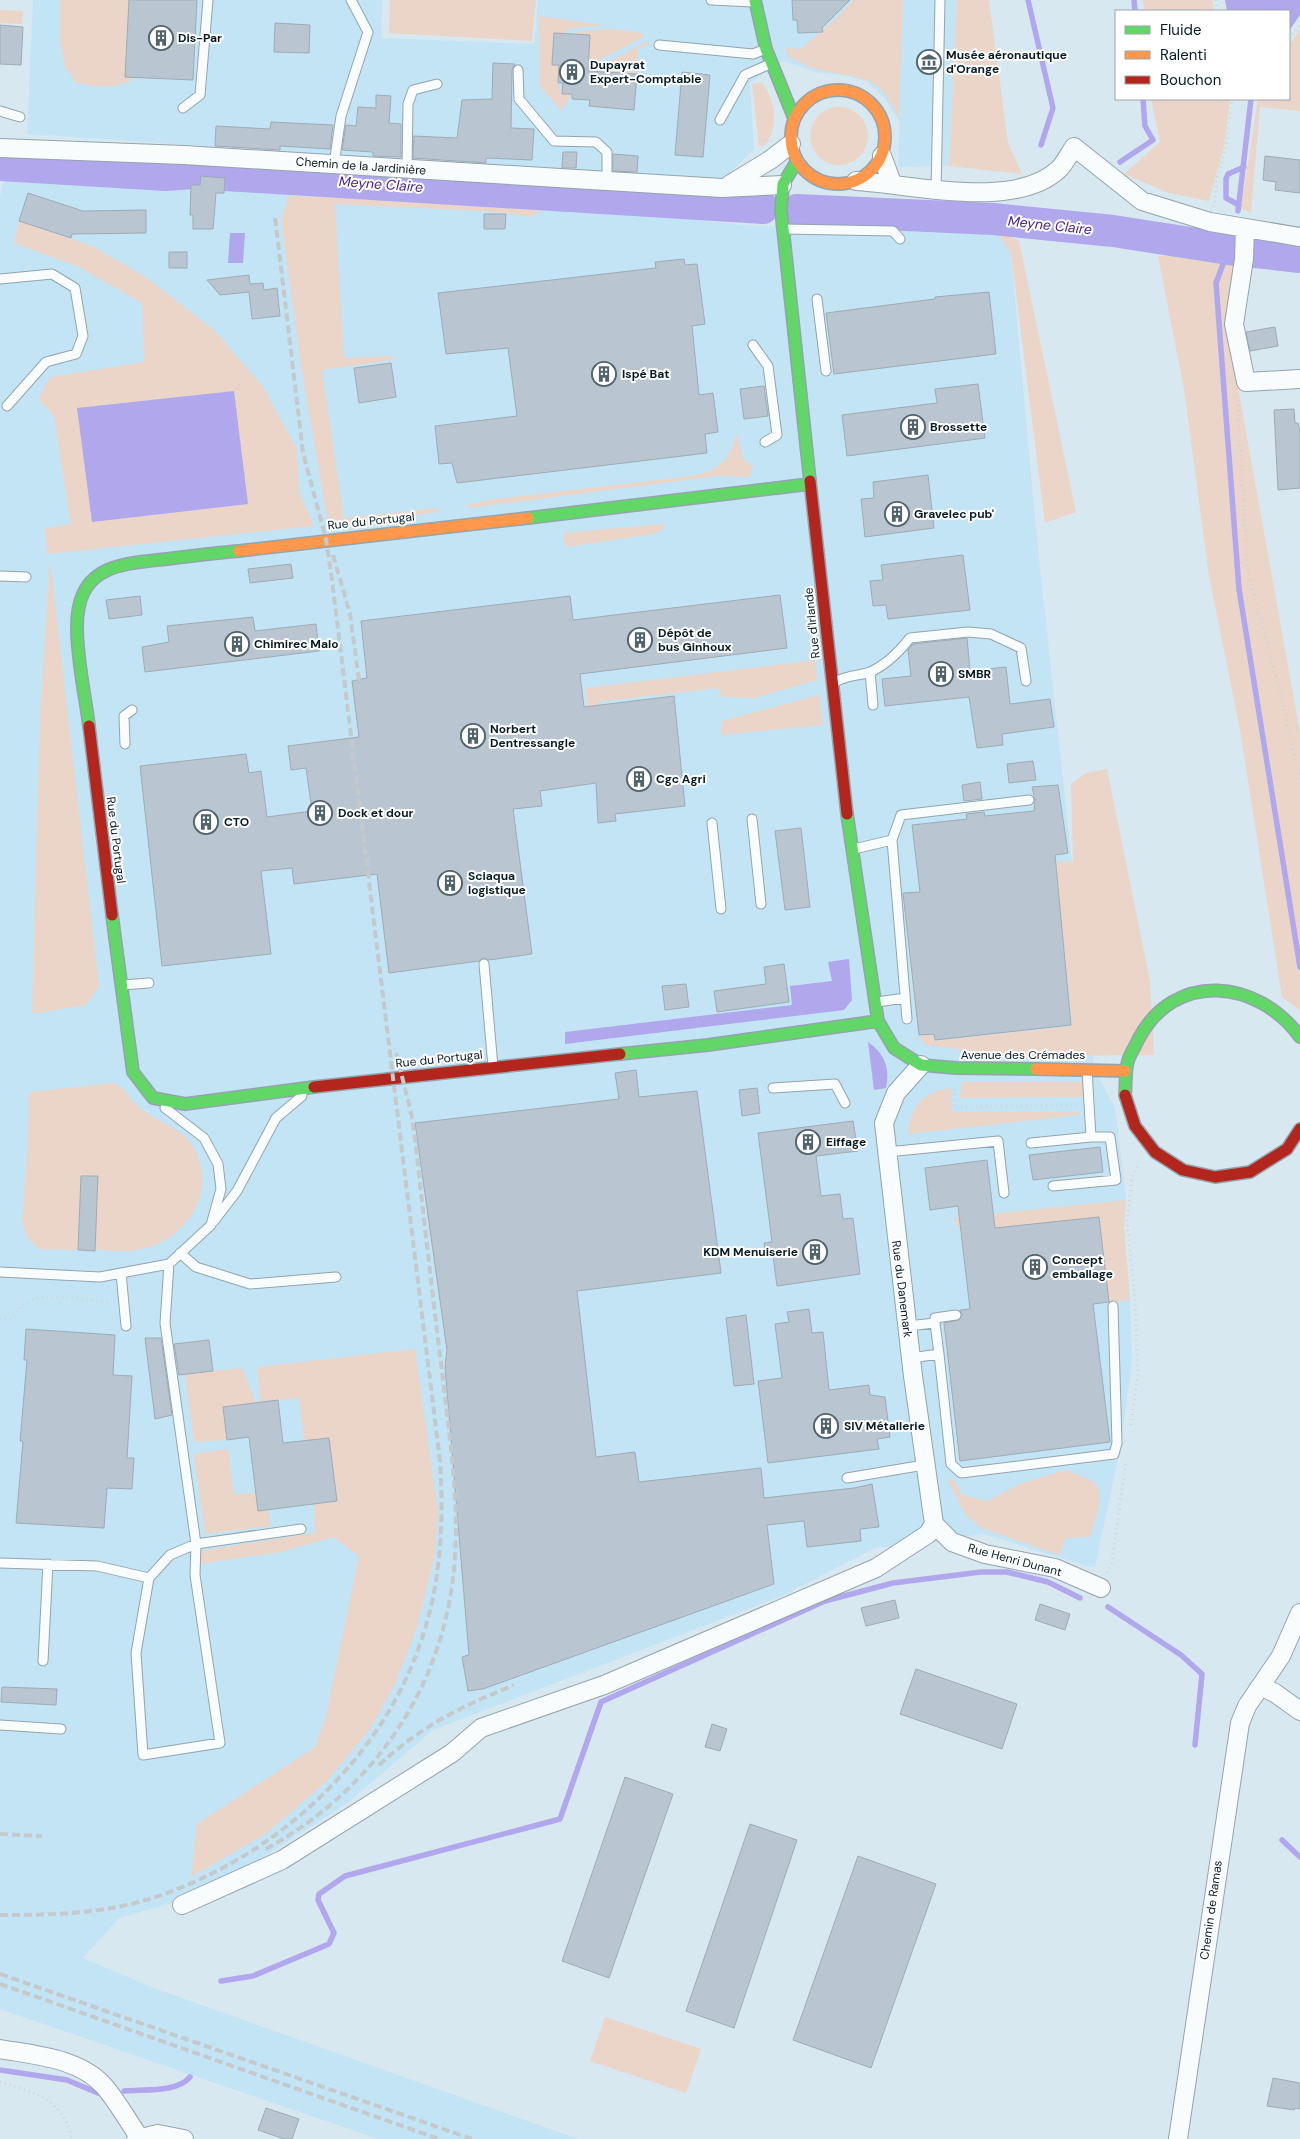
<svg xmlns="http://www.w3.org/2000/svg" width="1300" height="2139" viewBox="0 0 1300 2139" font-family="'DM Sans',sans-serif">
	<rect width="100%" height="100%" fill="#d8e8f0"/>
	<!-- built -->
	<path fill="#c3e4f5" d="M33,0h349l-1,38 153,6 4,-44h419l-8,166 -51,1 2,-45 -15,-23 -18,-18 -25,-6 -28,-3 -30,-11 -34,22 4,66 -32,32 -695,-47z
		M5,177l158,4 25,-4 348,26 219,23 240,2 16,26 25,276 58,538 21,40 11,91 -2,29 6,72 2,63 -12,86 -25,118 -8,-1 -103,-32 -109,14 -91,47 -351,135 -87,74 -100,64 -67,33 -60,17 -36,40 68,29 427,152h-200l-378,-130v-1813z"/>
	<!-- green -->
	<path fill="#ead5c8" d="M60,0h69l-4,76 12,1c-19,13 -39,10 -61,6l-11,-16 -5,-27z
		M390,0h146l-4,41 -143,-8z
		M853,0h50l-4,119c-20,-47 -37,-39 -79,-49 -11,-2 -22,-9 -32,-14l-2,-8 15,1 39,-34z
		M957,0h32l19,143 14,31 -73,-8z
		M1143,0h69l2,11h-70z
		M0,10l23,1 -1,13 -22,-1z
		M539,16l65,9 -36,4 -3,5 -13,31h7l-1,18 4,11h10l-11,17 -21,-25z
		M611,29l28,3 6,4 -46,24 -11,-1 -15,-25 10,-3z
		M1300,30v81l-40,-4 -9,105 -10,-3 17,-110h31v-54z
		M646,42l5,1 -13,6 -1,24 -46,-2z
		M762,83c15,19 17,46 2,63h-5l-7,-62z
		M1151,99h79l-6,47 -15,55 -40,-8 -45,-19 36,-32z
		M810 136a29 29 0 1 1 58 0a29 29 0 1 1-58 0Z
		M289,196l180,5 80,5 -19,11 -23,-4 -43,-3 -129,-6 9,154 45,-2 9,3 -76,11 22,148 93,-10 1,4 -109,16 -27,-156 -21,-153z
		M19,221l73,25 55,32 68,53 48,56 34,62 2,43 15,34 -267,28 -2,-26 26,-4 -17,-108 -16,-17 12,-22 94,-15 -2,-59 -63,-36 -65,-24z
		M995,228l24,13 57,271 -31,11 -34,-269z
		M1158,256l79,2 -9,74 72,401v277l-18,-13 -42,-267 -31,-154 -25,-187z
		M737,433l6,26 10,7 -4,11 -31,-1 -248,32 -4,-3 29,-6 197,-23c31,-8 36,-13 45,-43z
		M664,524l-2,6 -9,4 -87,13 -3,-14z
		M50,560l49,426 -13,19 -54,9 8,-298z
		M815,660l2,20 -63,18 -32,-1 -4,-9 -120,14 5,43 -9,2 -9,-59z
		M819,695l4,30 -102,10 1,-14z
		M1107,769l43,212 4,74 -141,1 -87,-11 -7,-9 14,-1v6l139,-15 -16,-164 17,-1 -2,-77 15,-11z
		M962,1082h122l1,15 -125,1z
		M114,1083c12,6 14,15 24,23 18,17 47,21 58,46 18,38 -5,78 -41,93 -18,8 -41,7 -60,4l2,-73h-16l-3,74 -38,-1 -11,-9 -7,-17 6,-79 1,-52z
		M951,1088l1,24h128l-1,3 -171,19c3,-28 14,-42 43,-46z
		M1126,1200l-2,28 6,72 -21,2 -10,-85 -138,15 -8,-14z
		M415,1349l23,163 -3,42 -18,73 -22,57 -25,45 -44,53 -62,53 -73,42 6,-53 118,-77 11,-31 33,-160 -26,-19 -52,15 -83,12 2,-13 115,-18 -1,-29 23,-3 -8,-63 -25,3 -5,-43 -38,4 -4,-35z
		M242,1368l14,35 -33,4 4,33 -33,2 -9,-68z
		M228,1449l6,45 22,-1 2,18 10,-1 3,16 -66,8 -11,-80z
		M1066,1470c8,4 18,6 26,11 16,11 2,41 -2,56l-24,1 -7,17 -78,-27 -16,-14 -18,-35 7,1 8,15 25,6 35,-18z
		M605,2017l96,32 -15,44 -96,-32z"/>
	<!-- water -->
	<path fill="#b0a7ed" d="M1225,0h75v15l-11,16v-20h-62z
		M230,233h15l-2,30h-15z
		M234,391l14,113 -156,18 -15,-114z
		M849,959l3,41 -8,10 -279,34v-12l227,-27 -2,-19 42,-5 -4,-19z
		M868,1042c17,12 22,26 18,46l-12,2z"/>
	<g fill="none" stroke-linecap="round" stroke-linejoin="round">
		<!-- stream -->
		<path stroke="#b0a7ed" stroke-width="5.5" d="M1028,0l25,108 -12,37
			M1134,0l1,11
			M1120,162l33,-22 -8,-14 -2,-27
			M1239,205l-13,-7v-19l2,-5 16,-7
			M1238,211l13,-112
			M1231,243l-15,40 23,306 61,378
			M1108,1607l73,48 21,19 -7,71
			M1282,1840l18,17
			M221,1981l32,-5 76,-32 5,-11 -16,-33 1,-6 26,-18 215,-57 41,-117 224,-101 68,-18 88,-11h26l41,10 32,16
			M0,2070l67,10 31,13
			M124,2091c20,-2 53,2 66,-14"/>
		<!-- river -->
		<path stroke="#b0a7ed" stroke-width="32" d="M0,165l166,10 27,-2 570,35
			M797,210l196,9 120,12 116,18 71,8"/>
	</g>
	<!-- building -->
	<path fill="#b9c6d1" stroke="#9eabb5" d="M129,0h68l-4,80 -68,-3z
		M792,0h58l-28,28 1,4 -25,1 -1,-13h-4z
		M275,23l35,2 -1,28 -35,-1z
		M0,25l23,2 -2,38 -21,-1z
		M554,33l36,2 -2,36 49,3 -3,36 -45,-4 1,-6 -18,-1v-5h-10l1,-11h-5l1,-18h-7z
		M493,63l22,1 -3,6 -1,58 23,1 -2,31 -46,-2v5l-73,-5 1,-22 43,2 5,-38 30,-1z
		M682,72l28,3 -7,82 -28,-2z
		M376,95l15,1 -2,27 12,1v33l-28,-1v-4l-31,-2 4,-25 10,1 2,-19 18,1z
		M271,122l62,3 -3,24 -50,-3v4l-65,-4 1,-20 54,3z
		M563,152h14l-1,16h-14z
		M613,154l25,2 -1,16 -24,-1z
		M1265,156l35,4v33l-25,-3 1,-8 -13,-2z
		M201,176l24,2 -1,15h-8l-3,36h-20v-14h-3l1,-30h9z
		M28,193l55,18 63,-1v23l-74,1 -1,4 -52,-17z
		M484,214h22l-1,15h-21z
		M169,252h18v16h-18z
		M684,259l1,6 12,-1 8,60 -13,2 7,69 14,-2 5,39 -13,2 2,19 -250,30 -5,-20 -13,1 -4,-38 82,-10 -9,-68 -62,6 -8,-61 218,-25 -1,-6z
		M249,275l1,9 13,-1 1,7 13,-2 3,28 -28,3 -3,-27 -29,3 -13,-15z
		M989,292l7,62 -162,20 -8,-61 109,-14v-2z
		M1275,327l3,19 -28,5 -4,-19z
		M391,363l5,34 -37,6 -5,-35z
		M978,384l7,54 -138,18 -5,-41 95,-12 -2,-14z
		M764,386l4,30 -24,3 -4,-30z
		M1294,409l1,14h3l2,8v57l-22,2 -4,-80z
		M928,475l6,53 -69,9 -4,-38 13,-1 -1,-16z
		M963,555l7,55 -82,9 -2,-14 -13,1 -3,-25 13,-1 -2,-15z
		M291,564l2,14 -43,5 -2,-14z
		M780,595l7,53 -207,26 4,33 90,-11 11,110 -70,8 1,7 -18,2 -2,-40 -56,8 2,15 -29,3 19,145 -43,6 -6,-2 -4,3 -90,12 -12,-99 -83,10 -2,-16 -31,3 10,83 -109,12 -22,-200 106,-12 3,19 12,-2 6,46 45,-6 -6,-43 -15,2 -3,-24 71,-9 -7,-56 15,-3 -6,-57 209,-25 3,24z
		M140,596l2,19 -33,4 -3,-19z
		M253,617l2,14 61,-7 3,27 -174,21 -3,-25 27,-5 -2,-16z
		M967,638l3,33 36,-4 4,37 40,-5 4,28 -52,7 1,11 -26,3 -8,-51 -84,9 -3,-27 29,-3 -3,-26 5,-6z
		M1033,761l3,19 -27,3 -2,-19z
		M980,782l2,17 -18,2 -2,-16z
		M1058,785l10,68 -13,2 16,170 -136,15 -1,-6 -15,1 -16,-142 17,-1 -8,-67 55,-6 -1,-5 18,-2 1,4 49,-5 1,-11 -3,-13z
		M801,828l9,79 -25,3 -10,-79z
		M784,964l5,38 -72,10 -3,-21 52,-7 -2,-17z
		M686,984l3,23 -24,3 -3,-24z
		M636,1070l3,27 58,-6 24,182 -144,18 19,166 39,-5 4,30 122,-14 3,30 90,-10 18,-4 7,43 -19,2 1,12 -54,6 -3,-26 -37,4 7,59 -291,105 -15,2 -6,-34 7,-2 -24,-288 2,-17 -32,-227 204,-24 -4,-26z
		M757,1088l3,25 -18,3 -3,-26z
		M853,1121l5,30 -42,5 5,40 19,-2 3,25 10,-1 7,56 -83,12 -4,-30 -7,1 -2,-14 8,-1 -14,-109z
		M1100,1147l3,25 -70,8 -4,-25z
		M987,1160l8,68 104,-11 10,85 -16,2 17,138 -150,19 -16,-138 15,-3 3,-5 -2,-5 10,-1 -12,-103 -28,4 -5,-42z
		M81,1176h17l-3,75 -17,-1z
		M809,1309l3,24 11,-1 6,58 40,-5 1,10 15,2 5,40 -13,2 2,10 -111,14 -10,-82 24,-3 -7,-54 14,-2 -2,-10z
		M746,1315l8,69 -20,2 -8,-68z
		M26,1329l89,6 -2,40 19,1 -5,82h7l-2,31 -25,-1 -3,40 -88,-5 7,-82h-3l7,-81h-3z
		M145,1338h16l11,77 -17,4z
		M209,1340l4,31 -34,4 -5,-31z
		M278,1400l5,43 46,-5 8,63 -79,10 -9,-74 -22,3 -4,-33z
		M895,1600l4,18 -33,8 -5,-18z
		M1040,1604l30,10 -5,16 -30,-10z
		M916,1669l101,35 -15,45 -102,-35z
		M2,1687l55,2 -1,16 -55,-3z
		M712,1724l15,5 -7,22 -15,-4z
		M625,1777l48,17 -64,184 -47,-17z
		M750,1824l47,16 -63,188 -48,-17z
		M858,1856l78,28 -65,184 -78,-28z
		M1273,2078l27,5v26l-5,-1 -1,2 -27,-4z
		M266,2108l33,11 -7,20h-8l-26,-9z"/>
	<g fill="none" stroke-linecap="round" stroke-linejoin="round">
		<defs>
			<path id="lane" d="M711,0l42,2
				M659,45l94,9 13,-5
				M518,70l1,29 35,42 42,1 11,10v29
				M183,108l17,-13 8,-95
				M0,111l20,6
				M720,120l25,-45 27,-12
				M334,164l7,-48 27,-84 -17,-32
				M407,169l1,-65 5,-14 24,-6
				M936,191l4,-191
				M784,229l109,2 7,8
				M0,279l52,-5 23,14 8,48 -7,18 -30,8 -39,44
				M817,299l9,72
				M753,345l15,21 9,69 -12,7
				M0,576l26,1
				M870,672l3,33
				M835,682c12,-7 23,-6 35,-10 16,-7 29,-20 40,-34l58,-6 23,2 30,14 5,33
				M125,744l-1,-28 8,-6
				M752,819l9,85
				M712,823l9,86
				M892,840l9,-25 128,-15
				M854,849l38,-9 15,179
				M484,964l9,103
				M122,985l27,-2
				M877,1002l28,-4
				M773,1088l62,-4 10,19
				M1031,1143l60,-6 -4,-67
				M887,1152l111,-11 6,52
				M1053,1186l63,-6 -6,-43h-19
				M214,1221l23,-30 39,-73 26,-22
				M180,1253l16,14 54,17 86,-7
				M169,1264l-4,59 31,221 -26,11 -21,23 -13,75 7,102 77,-12 -25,-168 1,-31 105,-15
				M0,1272l100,5 69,-13 42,-39 10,-36 -3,-25 -14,-26 -39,-30
				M121,1273l5,53
				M935,1323v-5l21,-3
				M907,1326l28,-3 4,31
				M911,1358l28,-4 12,110 10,9 153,-19 3,-11 -4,-137
				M847,1478l77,-13
				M0,1563l97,3 52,12
				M43,1661l5,-97
				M0,1725l61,4"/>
			<path id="street" d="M0,148l184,7 538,33 60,-3
				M882,156l10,27
				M856,181c55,3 159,30 203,-12 6,-6 10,-15 15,-22l68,54 68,21 90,15
				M729,185l41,-25 21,-16
				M1245,228l-1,31 -10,65 12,58 54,-3
				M921,1065l-25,28 -12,30 29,253 21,148
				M934,1524l18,18 33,12 70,14 46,20
				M1262,1687l13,6 25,18
				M182,1905l100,-45 170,-107 29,-25 123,-43 272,-117 52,-34 6,-10
				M0,2049c34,6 79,9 104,37 13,15 24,35 35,51
				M136,2139l22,-5 26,5
				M1178,2139l62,-416 7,-17 34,-50 19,-43"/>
			<path id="fast" d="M755,0l11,49 28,69
				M797,161l-14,23 -2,26 29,271
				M528,518l282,-34
				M89,726c-4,-32 -12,-66 -12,-99 0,-61 41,-63 90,-68 24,-3 48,-6 72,-8
				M847,814l31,207 16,27 27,17 35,3 80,1
				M112,915l21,157 20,26 32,6 129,-17
				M620,1054l88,-9 170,-24
				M1125,1095c1,-11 0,-24 3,-34 2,-7 7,-14 10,-21 36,-70 120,-61 162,-3"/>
			<path id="slow" d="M791 137a47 47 0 1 1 94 0a47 47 0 1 1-94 0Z
				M239,551l289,-33
				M1036,1069l89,2"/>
			<path id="jam" d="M810,481l37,333
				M89,726l23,189
				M314,1087l306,-33
				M1125,1095l10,31 20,26 28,18 32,7 35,-5 37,-23 13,-20"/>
		</defs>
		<!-- lane casing -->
		<use href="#lane" stroke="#93a4ac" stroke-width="11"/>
		<!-- street casing -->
		<use href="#street" stroke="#93a4ac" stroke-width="20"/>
		<!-- fast casing -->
		<use href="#fast" stroke="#93a4ac" stroke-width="14"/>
		<!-- slow casing -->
		<use href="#slow" stroke="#93a4ac" stroke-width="14"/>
		<!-- jam casing -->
		<use href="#jam" stroke="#93a4ac" stroke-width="14"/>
		<!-- path -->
		<path stroke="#d0d5d8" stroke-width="3" stroke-dasharray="1 4" stroke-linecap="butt" d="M1216,0l2,11
			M1289,38l11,-12
			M1214,207l2,-23 10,-38 6,-47
			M1237,395l11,177 38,144 14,68
			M955,1089l-1,18 123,-2
			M0,1318l11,1c6,-8 13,-17 23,-20 20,-7 56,2 77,4
			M1131,1425l7,-50 -4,-89 -7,-64 5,-44 7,-14
			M1107,1573l5,-11 14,-101
			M0,2082c37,12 61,14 72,57"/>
		<!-- lane -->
		<use href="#lane" stroke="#f9fcfd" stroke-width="9"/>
		<!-- street -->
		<use href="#street" stroke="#f9fcfd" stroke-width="18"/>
		<!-- fast -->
		<use href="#fast" stroke="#63d668" stroke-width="11"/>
		<!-- slow -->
		<use href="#slow" stroke="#ff974d" stroke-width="11"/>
		<!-- jam -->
		<use href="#jam" stroke="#b3261e" stroke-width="11"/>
		<!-- rail -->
		<path stroke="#c4c9cb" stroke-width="4" stroke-dasharray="8 4" stroke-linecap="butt" d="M333,555l17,59 9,66
			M379,1765c44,-40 81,-58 135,-80
			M0,1834l42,2
			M266,1849c110,-61 180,-164 189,-291 4,-62 -6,-124 -13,-186 -9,-75 -18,-150 -26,-225l-4,-30 -17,-69
			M0,1915c49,0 99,-1 146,-15 121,-37 230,-132 273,-253 22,-60 25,-123 21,-186l-108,-881 -6,-41 -23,-86 -28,-236
			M0,1974l472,165
			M0,1984l439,155"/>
	</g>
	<!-- icons -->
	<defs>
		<symbol id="building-ring" viewBox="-11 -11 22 22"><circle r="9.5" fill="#fff" stroke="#50636b" stroke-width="1.5"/><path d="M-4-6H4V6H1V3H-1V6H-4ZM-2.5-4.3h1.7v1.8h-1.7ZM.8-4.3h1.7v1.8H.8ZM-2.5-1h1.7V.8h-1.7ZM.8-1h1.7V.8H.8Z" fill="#50636b"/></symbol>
		<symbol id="museum-ring" viewBox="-11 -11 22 22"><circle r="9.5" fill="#fff" stroke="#50636b" stroke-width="1.5"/><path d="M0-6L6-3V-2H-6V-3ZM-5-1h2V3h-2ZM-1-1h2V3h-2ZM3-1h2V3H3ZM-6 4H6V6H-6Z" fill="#50636b"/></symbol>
	</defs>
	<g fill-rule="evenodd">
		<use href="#building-ring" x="147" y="24" width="28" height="28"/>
		<use href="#museum-ring" x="915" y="48" width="28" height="28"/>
		<use href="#building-ring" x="558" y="58" width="28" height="28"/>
		<use href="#building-ring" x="590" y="360" width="28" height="28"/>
		<use href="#building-ring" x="899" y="413" width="28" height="28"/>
		<use href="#building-ring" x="883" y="500" width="28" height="28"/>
		<use href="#building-ring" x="626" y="626" width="28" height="28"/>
		<use href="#building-ring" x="223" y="630" width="28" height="28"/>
		<use href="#building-ring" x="927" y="660" width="28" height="28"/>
		<use href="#building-ring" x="459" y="722" width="28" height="28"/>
		<use href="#building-ring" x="625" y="765" width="28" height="28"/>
		<use href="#building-ring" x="306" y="799" width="28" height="28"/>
		<use href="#building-ring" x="192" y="808" width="28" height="28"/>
		<use href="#building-ring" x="436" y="869" width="28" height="28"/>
		<use href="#building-ring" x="794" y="1128" width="28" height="28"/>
		<use href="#building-ring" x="801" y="1238" width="28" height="28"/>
		<use href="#building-ring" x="1021" y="1253" width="28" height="28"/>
		<use href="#building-ring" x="812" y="1412" width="28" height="28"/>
	</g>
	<g text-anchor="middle" stroke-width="4" stroke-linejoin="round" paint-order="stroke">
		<!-- poi labels -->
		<g font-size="12" font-weight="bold" fill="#071b24" stroke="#fff" text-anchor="start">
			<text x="178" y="42">Dis-Par</text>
			<text x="946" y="59">Musée aéronautique<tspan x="946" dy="14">d'Orange</tspan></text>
			<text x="590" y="69">Dupayrat<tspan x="590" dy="14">Expert-Comptable</tspan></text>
			<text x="622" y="378">Ispé Bat</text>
			<text x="930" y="431">Brossette</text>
			<text x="914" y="518">Gravelec pub'</text>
			<text x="658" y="637">Dépôt de<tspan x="658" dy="14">bus Ginhoux</tspan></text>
			<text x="254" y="648">Chimirec Malo</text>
			<text x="958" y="678">SMBR</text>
			<text x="490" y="733">Norbert<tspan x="490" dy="14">Dentressangle</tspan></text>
			<text x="656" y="783">Cgc Agri</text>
			<text x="338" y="817">Dock et dour</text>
			<text x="224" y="826">CTO</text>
			<text x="468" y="880">Sciaqua<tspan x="468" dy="14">logistique</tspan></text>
			<text x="826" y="1146">Eiffage</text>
			<text x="798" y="1256" text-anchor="end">KDM Menuiserie</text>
			<text x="1052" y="1264">Concept<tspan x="1052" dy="14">emballage</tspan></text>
			<text x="844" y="1430">SIV Métallerie</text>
		</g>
		<!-- street labels -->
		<g font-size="12" fill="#071b24" stroke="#fff">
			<text transform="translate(361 166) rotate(4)" y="4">Chemin de la Jardinière</text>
			<text transform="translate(371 521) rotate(-6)" y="4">Rue du Portugal</text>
			<text transform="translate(812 623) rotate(-96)" y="4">Rue d'Irlande</text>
			<text transform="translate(116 840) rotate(83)" y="4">Rue du Portugal</text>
			<text x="1023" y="1059">Avenue des Crémades</text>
			<text transform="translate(439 1059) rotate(-6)" y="4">Rue du Portugal</text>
			<text transform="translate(902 1289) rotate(83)" y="4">Rue du Danemark</text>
			<text transform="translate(1015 1560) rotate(15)" y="4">Rue Henri Dunant</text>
			<text transform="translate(1211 1910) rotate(-82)" y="4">Chemin de Ramas</text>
		</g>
		<!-- water labels -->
		<g font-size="14" font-style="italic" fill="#472191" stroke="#fff">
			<text transform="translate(381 184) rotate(4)" y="5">Meyne Claire</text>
			<text transform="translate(1050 225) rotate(6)" y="5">Meyne Claire</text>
		</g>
	</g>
	<!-- legend -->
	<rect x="1115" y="10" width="175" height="90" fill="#ffffff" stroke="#9ca4a7"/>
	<rect x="1125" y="26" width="25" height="8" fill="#63d668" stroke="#9ca4a7"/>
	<text x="1160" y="35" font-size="15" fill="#071b24">Fluide</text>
	<rect x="1125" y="51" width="25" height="8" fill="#ff974d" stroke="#9ca4a7"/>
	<text x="1160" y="60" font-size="15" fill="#071b24">Ralenti</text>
	<rect x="1125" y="76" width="25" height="8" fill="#b3261e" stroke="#9ca4a7"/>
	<text x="1160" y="85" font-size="15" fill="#071b24">Bouchon</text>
</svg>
